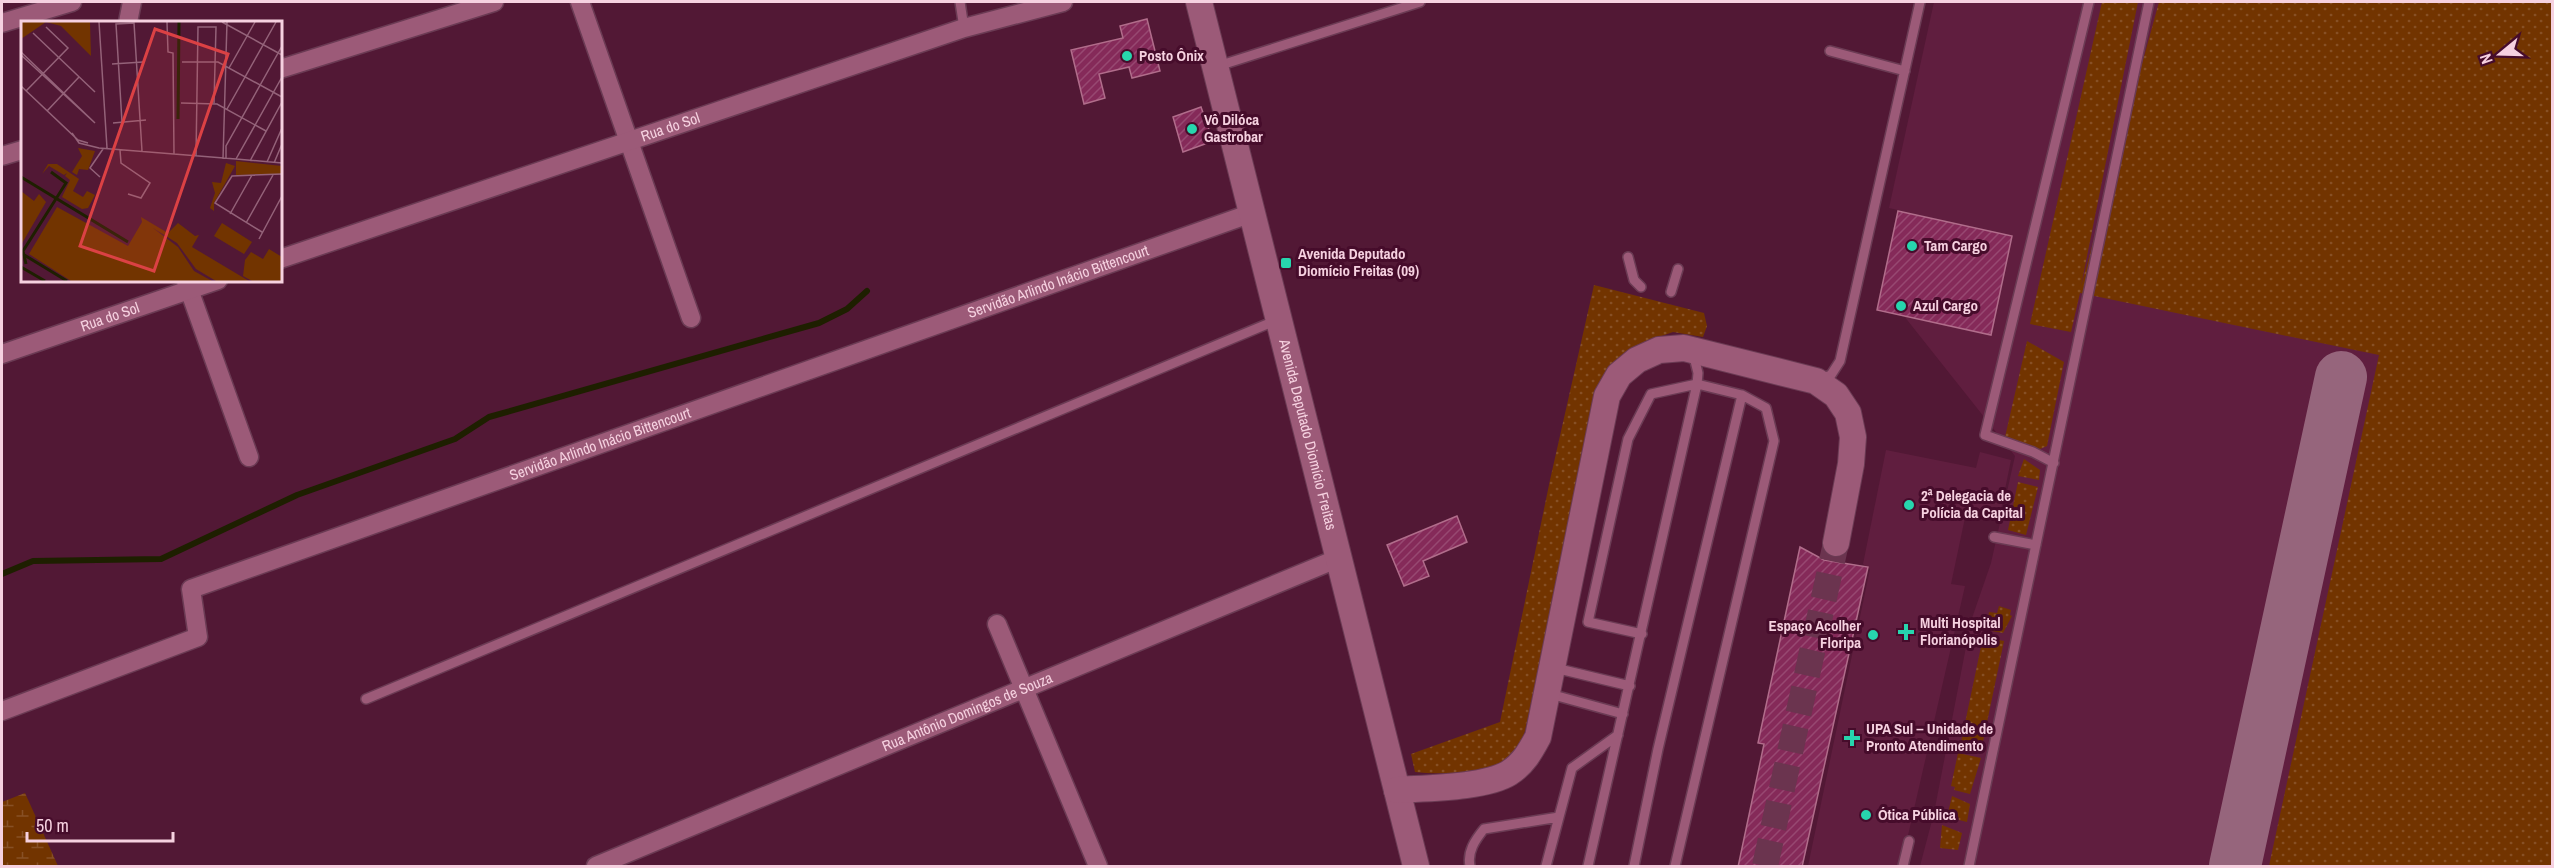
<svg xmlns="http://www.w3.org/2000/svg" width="2554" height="868" viewBox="0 0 2554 868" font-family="'Archivo Narrow',sans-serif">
	<defs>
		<pattern id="grass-dots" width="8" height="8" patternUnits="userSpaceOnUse" patternTransform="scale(1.5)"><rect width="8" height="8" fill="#723400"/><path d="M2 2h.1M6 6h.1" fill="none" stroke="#875025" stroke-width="1.8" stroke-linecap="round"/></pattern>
		<pattern id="wetland-marsh" width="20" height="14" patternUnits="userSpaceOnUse" patternTransform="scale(1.5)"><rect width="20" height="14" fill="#723400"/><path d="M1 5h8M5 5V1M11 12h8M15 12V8" fill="none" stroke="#875025"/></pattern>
		<pattern id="building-hatch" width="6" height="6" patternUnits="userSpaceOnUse" patternTransform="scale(1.5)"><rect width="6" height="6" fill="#852a59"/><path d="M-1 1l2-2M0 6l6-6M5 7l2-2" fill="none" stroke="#974871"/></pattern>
	</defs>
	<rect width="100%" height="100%" fill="#521835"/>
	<!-- built -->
	<path fill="#601e3f" d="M1934,2h618v864h-632l14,-53 37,-192 20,-58 24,-107 -111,-140 87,19 21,-98 -123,-29z
		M1886,450l90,18 4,-16 31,8 -12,59 -33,-6 -15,71 14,2 -64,280h-93l62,-297 -7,-5z"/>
	<!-- grass -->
	<path fill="url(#grass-dots)" d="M2102,2h36l-57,284 78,-284h393v864h-283l110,-511 -299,-62 -9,39 -41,-8z
		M1594,285l110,28 3,13 -4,11 -30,-5 -17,6 -58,52 -73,341c-3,8 -6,18 -13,25 -19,18 -72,19 -97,16l-4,-18 89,-32 50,-242z
		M2027,341l37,21 -17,84 -14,6 -25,-9 -3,-6z
		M2024,459l16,11 -1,10 -21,-4z
		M2018,482l20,5 -12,48 -18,-5z
		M1999,606l12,4 -1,5 2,1 -9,17 -17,-3 3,-18 8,1z
		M1983,637l21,4 -23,110 -21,-4z
		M1958,753l23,5 -11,36 -16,-4 1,-3 -4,-1z
		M1952,796l18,8 -3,18 -20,-5z
		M1942,825l20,8 -4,17 -18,-2z"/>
	<!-- wetland -->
	<path fill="url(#wetland-marsh)" d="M25,793l33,73h-56v-64z"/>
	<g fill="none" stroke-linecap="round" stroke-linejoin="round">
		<!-- stream -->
		<path stroke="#1e1f00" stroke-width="6" d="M2,574l31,-13 128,-2 136,-64 158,-56 34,-22 330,-94 28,-14 20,-18"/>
		<!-- taxiway -->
		<path stroke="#96657c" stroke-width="52" d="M2235,866l106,-489"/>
	</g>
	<!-- building -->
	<path fill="url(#building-hatch)" stroke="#b16d8b" stroke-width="1.5" d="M1147,19l13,52 -28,7 -3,-11 -30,7 6,24 -21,6 -13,-54 52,-12 -3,-12z
		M1201,107l12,34 -30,11 -10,-35z
		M1898,211l114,25 -21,99 -114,-25z
		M1457,516l10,26 -44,19 6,15 -25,10 -17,-41z
		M1800,547l24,13 44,7 -66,300h-64l26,-123 -6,-1z"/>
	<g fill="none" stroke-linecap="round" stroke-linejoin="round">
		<!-- secondary-tunnel -->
		<path stroke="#6b344f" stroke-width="26" stroke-dasharray="26 13" stroke-linecap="butt" d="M1765,866l71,-323"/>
		<defs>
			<path id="lane" d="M960,2l4,26
				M1830,51l75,20
				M1218,66l202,-64
				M1628,257l6,23 7,7
				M1671,292l7,-23
				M1820,379l11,-4 9,-14 80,-359
				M2054,463l-21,-11 -48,-17 104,-433
				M1994,537l42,8
				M1555,668l75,18
				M1550,694l73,20
				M366,699l911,-379
				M1470,866c-3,-14 5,-26 14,-37l75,-12
				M1546,866l26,-98 46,-33
				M1588,866l109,-482 -46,10 -23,45 -40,183 54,12
				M1634,866l24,-117 84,-354
				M1675,866l99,-425 -8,-33 -24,-13 -45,-11 1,-11 -5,-20
				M1903,866l6,-25
				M1969,866l180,-864"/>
			<g id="street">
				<path d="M580,2l111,316"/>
				<path d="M128,22l4,-20"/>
				<path d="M2,23l70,-21"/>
				<path d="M280,69l214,-67"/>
				<path d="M2,156l20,-6"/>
				<path id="s1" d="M280,259l684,-231 99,-26"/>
				<path d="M186,281l63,176"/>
				<path id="s2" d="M2,354l216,-74"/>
				<path d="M997,624l101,242"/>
				<path id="s3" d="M2,711l196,-74 -7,-48 1061,-376"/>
				<path id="s4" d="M596,866l743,-308"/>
			</g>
			<g id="secondary">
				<path id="s5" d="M1199,2l217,864"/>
				<path d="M1397,790c28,-2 88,-2 112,-17 14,-9 21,-21 29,-36l69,-341 12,-21 18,-15 22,-10 25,-2 132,33 20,14 12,18 5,24 -2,27 -15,79"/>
			</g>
		</defs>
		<!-- lane casing -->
		<use href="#lane" stroke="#6b3b54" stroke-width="12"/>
		<!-- street casing -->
		<use href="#street" stroke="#6b3b54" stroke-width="21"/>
		<!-- secondary casing -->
		<use href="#secondary" stroke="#6b3b54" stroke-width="28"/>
		<!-- lane -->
		<use href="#lane" stroke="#9c5a78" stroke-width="9"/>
		<!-- street -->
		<use href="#street" stroke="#9c5a78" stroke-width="18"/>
		<!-- secondary -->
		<use href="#secondary" stroke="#9c5a78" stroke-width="26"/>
	</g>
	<!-- markers -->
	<g fill="#27d5ad" stroke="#460c2b" stroke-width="2">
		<circle cx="1127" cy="56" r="6"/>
		<circle cx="1192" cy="129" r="6"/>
		<circle cx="1912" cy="246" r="6"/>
		<rect x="1280" y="257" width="12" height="12" rx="3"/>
		<circle cx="1901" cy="306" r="6"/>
		<circle cx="1909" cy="505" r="6"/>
		<path d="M1903 623h6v6h6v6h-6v6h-6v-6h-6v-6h6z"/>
		<circle cx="1873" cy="635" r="6"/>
		<path d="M1849 729h6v6h6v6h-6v6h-6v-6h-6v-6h6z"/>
		<circle cx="1866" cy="815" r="6"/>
	</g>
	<g text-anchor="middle" stroke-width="6" stroke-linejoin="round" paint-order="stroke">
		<!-- poi labels -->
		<g font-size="15" font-weight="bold" fill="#f6d1e0" stroke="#460c2b" text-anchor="start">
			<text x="1139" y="61">Posto Ônix</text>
			<text x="1204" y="125">Vô Dilóca<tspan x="1204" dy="17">Gastrobar</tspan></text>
			<text x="1924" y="251">Tam Cargo</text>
			<text x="1298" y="259">Avenida Deputado<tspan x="1298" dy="17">Diomício Freitas (09)</tspan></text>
			<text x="1913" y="311">Azul Cargo</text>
			<text x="1921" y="501">2ª Delegacia de<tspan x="1921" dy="17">Polícia da Capital</tspan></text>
			<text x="1920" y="628">Multi Hospital<tspan x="1920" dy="17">Florianópolis</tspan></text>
			<text x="1861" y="631" text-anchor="end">Espaço Acolher<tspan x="1861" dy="17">Floripa</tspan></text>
			<text x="1866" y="734">UPA Sul – Unidade de<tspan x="1866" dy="17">Pronto Atendimento</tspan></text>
			<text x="1878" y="820">Ótica Pública</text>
		</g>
		<!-- street labels -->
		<g font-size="15" fill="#f6d1e0" stroke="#460c2b">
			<text dy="5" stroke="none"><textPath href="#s1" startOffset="412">Rua do Sol</textPath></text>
			<text dy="5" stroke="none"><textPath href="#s3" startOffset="1178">Servidão Arlindo Inácio Bittencourt</textPath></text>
			<text dy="5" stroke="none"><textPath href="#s2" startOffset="114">Rua do Sol</textPath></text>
			<text dy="5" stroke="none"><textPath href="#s5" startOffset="446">Avenida Deputado Diomício Freitas</textPath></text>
			<text dy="5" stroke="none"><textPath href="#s3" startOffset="692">Servidão Arlindo Inácio Bittencourt</textPath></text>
			<text dy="5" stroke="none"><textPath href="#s4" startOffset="402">Rua Antônio Domingos de Souza</textPath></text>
		</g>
	</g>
	<!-- overview -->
	<g transform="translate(21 21)">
		<rect width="261" height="261" fill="#521835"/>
		<path d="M57,127l17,3 -7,19 -9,-1 -2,6 -5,-3 10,-16zM215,140l46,5v8l-46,1zM27,143h9l22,15 -6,12 10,6 4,-6 8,4 -7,13 -6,1 -20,-12 8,-17 -5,-4 2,-3 -3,2 -15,-9 -7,8zM0,170l13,10 5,-7 7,8 -25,43zM36,186l71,39 14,-24 -1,-5 27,16 10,-10 17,13 4,-1 -7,12 57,34h-33l-20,-12 -19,-26 -24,-15 25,19 16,24 18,10h-141l-42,-27zM248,228l13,8v24h-30l-9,-5 2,-16 6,-8 12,7z" fill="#723400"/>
		<path d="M0,1h69l1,34 -30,-30 -15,-4 -25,17zM205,142l9,3 -21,37v8l-4,-3 5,-15 -3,-11 9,1zM201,202l30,19 -8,12 -30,-18z" fill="#723400"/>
		<path fill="none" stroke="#1e1f00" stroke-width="3" d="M157,98l1,-97M0,156l107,65M0,232l46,28M5,243l-3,-13 43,-68 -15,-11M0,246l24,14"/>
		<path fill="none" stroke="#946279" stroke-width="1.5" d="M78,1l8,126M146,1l1,30 5,1 1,101M201,1l60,33M12,12l62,59M0,31l74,71 -74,-68M161,41h36l64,35M91,43l31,-2M208,47l26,-46M0,65l57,54 10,3M5,70l42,-43 -22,-21M160,82l36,1 49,27M206,88l49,-87M26,90l32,-34M101,101l-6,-98 18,-1 8,128M92,102l33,-3M51,112l7,10 20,5 137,11M99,129l1,13 29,20 -9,15 -13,-4M175,135l2,-129h18l-2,76M202,138l4,-137M205,138v-13l56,-100M215,138l46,-82M215,138l46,4M229,140l32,-59M246,141l15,-34M253,142l8,-19M79,156l-10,-9 13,-19M209,193l22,-39M225,202l27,-48M241,211l-47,-29 17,-27 50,-2M238,218l23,-43"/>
		<path fill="#db4144" fill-opacity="0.15" stroke="#db4144" stroke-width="3" d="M134,8l73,25 -74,217 -74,-25z"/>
		<rect width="261" height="261" fill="none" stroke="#f6d1e0" stroke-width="3"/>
	</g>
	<!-- border -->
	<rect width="2554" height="868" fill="none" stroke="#f6d1e0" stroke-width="6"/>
	<!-- north arrow -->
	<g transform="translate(2500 54) rotate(251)" stroke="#460c2b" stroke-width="4.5" paint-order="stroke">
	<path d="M0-4.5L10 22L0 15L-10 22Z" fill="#f6d1e0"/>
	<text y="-9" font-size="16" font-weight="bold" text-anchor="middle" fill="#f6d1e0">N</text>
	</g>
	<!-- scale -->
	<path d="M27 832v9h146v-9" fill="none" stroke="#f6d1e0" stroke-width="3"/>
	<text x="36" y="832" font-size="18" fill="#f6d1e0" stroke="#460c2b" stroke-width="4.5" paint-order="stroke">50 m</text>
</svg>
